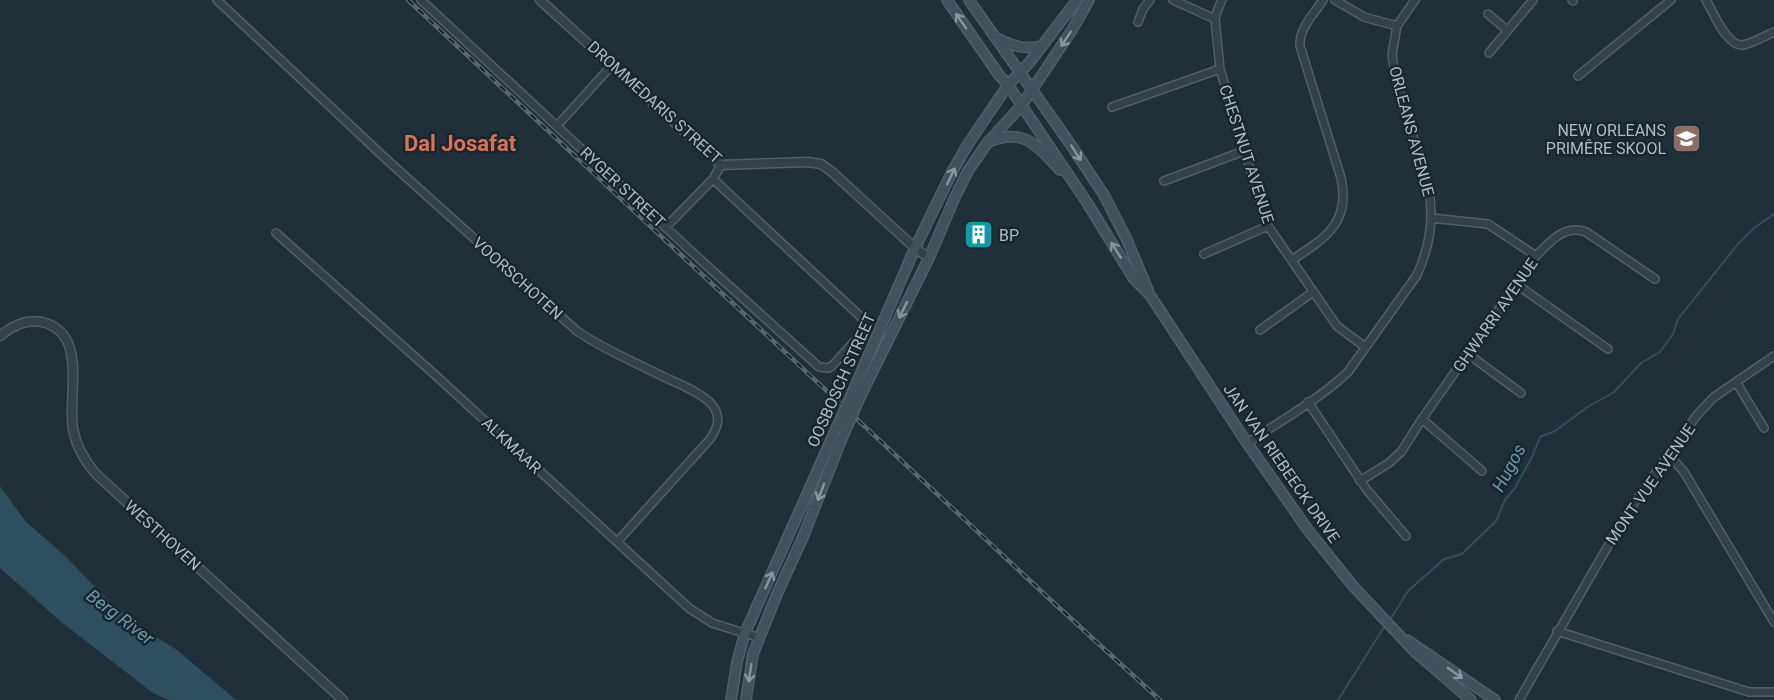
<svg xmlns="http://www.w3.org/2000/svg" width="1774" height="700" viewBox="0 0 1774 700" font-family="Roboto,sans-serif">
	<rect width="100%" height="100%" fill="#1f303a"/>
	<!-- water -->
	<path fill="#2f4f61" d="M0,486l25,35 39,34 44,45 33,28 36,22 59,50h-67l-16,-7 -93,-72 -60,-53z"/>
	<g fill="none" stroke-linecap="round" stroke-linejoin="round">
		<!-- stream -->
		<path stroke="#2f4f61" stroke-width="2" d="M1390,620l18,-29 36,-32 18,-5 34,-33 9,-21 10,-12 17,-31 8,-20 15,-6 31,-23 28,-16 27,-29 19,-11 13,-18 5,-15 60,-75 16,-16 20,-14
			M1338,700l48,-76"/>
		<defs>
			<path id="minor" d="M217,0l169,159 191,172c26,18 55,30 83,44 16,8 47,19 55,34 6,11 1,21 -5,30l-93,103
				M421,0l284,264 114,103 9,1 4,-2 30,-33 2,-9 -3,-7 -148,-138
				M1173,0l42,19
				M1222,0l-4,9 -3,10 5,50 43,143 5,14 69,100 28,21
				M1335,0l29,17 33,9
				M1572,0l1,1
				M1706,0c7,12 21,47 37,45 10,-2 22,-9 31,-13
				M1488,14l19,16
				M1138,22l5,-13 7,-9
				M1489,53l44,-53
				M1578,76l93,-76
				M1112,107l108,-38
				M557,126l55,-61
				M1164,181l80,-30
				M1431,218l57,6 48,32
				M666,227l47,-48 8,-14
				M276,233l157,140 256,235 23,15 48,15
				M1204,254l64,-28
				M1292,260c33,-22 59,-37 49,-82l-41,-132c-1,-18 14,-32 23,-46
				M1516,284l92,65
				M1260,330l53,-38
				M1468,354l53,39
				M1736,382l28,46
				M1308,402l59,88 39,46
				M1422,419l60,52
				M1247,443c34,-22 71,-43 101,-71l69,-97c13,-29 18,-57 11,-88l-33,-111 -3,-22 5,-28 18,-26
				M1669,455l15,17 90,150
				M1360,481l29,-18 12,-11 21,-33 114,-163c14,-14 28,-32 50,-24l69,47
				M1557,631l192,61h25
				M1519,700l108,-187 70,-98 17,-18 60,-41"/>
			<path id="tertiary" d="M540,0l181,165 87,-3 13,2 11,8 83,76 14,10
				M0,336c12,-10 26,-17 42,-14 47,11 25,74 31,107 3,17 11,31 23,45l247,226"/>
			<path id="secondary" d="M947,0l52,75 9,10 78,116 48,78 16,16 97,148 61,87 45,56 61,65 57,49
				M969,0l102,145 33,50 23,45 21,50
				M996,38c17,8 28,12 46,8
				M988,142c36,-15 48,3 72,28
				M854,389l61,-141 37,-76 16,-28 40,-59 21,-22 48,-63
				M861,395l68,-137 26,-61 13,-26 20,-29 34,-37 50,-75 17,-30
				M1407,640l88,60
				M731,700l6,-38 8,-29 91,-204
				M746,700l7,-46 24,-60 26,-57 39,-99"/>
		</defs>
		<!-- minor casing -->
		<use href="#minor" stroke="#505f68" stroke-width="10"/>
		<!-- tertiary casing -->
		<use href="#tertiary" stroke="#505f68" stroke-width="11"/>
		<!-- secondary casing -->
		<use href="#secondary" stroke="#505f68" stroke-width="12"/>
		<!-- minor -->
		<use href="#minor" stroke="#33414a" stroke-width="7"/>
		<!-- tertiary -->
		<use href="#tertiary" stroke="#33414a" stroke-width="8"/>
		<!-- secondary -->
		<use href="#secondary" stroke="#40525e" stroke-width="9"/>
		<defs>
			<path id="rail" d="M408,0l647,604 105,96"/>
		</defs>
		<!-- rail casing -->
		<use href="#rail" stroke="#546772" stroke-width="4.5"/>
		<!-- rail -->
		<use href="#rail" stroke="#18262f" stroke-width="2" stroke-dasharray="7" stroke-linecap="butt"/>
		<defs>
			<path id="secondary-bridge" d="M836,429l18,-40
				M842,438l19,-43"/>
		</defs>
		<!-- secondary-bridge casing -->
		<use href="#secondary-bridge" stroke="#505f68" stroke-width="12" stroke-linecap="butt"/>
		<!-- secondary-bridge -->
		<use href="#secondary-bridge" stroke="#40525e" stroke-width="9"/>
	</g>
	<!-- one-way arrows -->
	<defs><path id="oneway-shaft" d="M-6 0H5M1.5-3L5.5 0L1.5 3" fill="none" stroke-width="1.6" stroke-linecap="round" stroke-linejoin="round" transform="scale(1.5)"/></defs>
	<g stroke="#8797a2">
		<use href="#oneway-shaft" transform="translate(961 21) rotate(-125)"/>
		<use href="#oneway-shaft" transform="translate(1066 39) rotate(123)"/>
		<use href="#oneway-shaft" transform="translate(1076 153) rotate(57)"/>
		<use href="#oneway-shaft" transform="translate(951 176) rotate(-65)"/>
		<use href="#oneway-shaft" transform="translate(1116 250) rotate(-122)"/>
		<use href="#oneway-shaft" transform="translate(903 310) rotate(116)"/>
		<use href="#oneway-shaft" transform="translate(821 492) rotate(111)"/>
		<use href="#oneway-shaft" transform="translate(769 580) rotate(-66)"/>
		<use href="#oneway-shaft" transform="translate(750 673) rotate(99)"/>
		<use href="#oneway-shaft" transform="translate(1455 673) rotate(35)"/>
	</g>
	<!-- icons -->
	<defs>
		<symbol id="school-square" viewBox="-11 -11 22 22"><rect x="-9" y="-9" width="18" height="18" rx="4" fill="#8d6e63" stroke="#18262f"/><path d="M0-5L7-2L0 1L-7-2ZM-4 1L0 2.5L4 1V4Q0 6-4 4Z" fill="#fff"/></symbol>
		<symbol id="building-square" viewBox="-11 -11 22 22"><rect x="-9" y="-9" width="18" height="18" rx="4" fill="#0f9aa8" stroke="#18262f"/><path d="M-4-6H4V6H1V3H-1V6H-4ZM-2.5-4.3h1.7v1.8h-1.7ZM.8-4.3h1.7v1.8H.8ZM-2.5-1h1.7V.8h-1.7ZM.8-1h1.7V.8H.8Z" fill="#fff"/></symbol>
	</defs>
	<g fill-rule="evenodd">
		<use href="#school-square" x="1670" y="122" width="33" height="33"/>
		<use href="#building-square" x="962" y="218" width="33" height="33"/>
	</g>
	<g text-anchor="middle" stroke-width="5" stroke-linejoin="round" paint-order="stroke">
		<!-- street labels -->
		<g font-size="16" fill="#adbcc7" stroke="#18262f">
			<text transform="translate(655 102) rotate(42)" y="6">DROMMEDARIS STREET</text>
			<text transform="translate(1412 131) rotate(75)" y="6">ORLEANS AVENUE</text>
			<text transform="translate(1247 154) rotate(72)" y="6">CHESTNUT AVENUE</text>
			<text transform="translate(623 187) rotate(43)" y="6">RYGER STREET</text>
			<text transform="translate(518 278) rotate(42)" y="6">VOORSCHOTEN</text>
			<text transform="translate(1495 315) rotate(-55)" y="6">GHWARRI AVENUE</text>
			<text transform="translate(841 380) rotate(-66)" y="6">OOSBOSCH STREET</text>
			<text transform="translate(512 445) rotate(43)" y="6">ALKMAAR</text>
			<text transform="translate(1282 463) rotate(55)" y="6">JAN VAN RIEBEECK DRIVE</text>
			<text transform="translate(1650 484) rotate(-55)" y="6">MONT VUE AVENUE</text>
			<text transform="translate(163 535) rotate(42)" y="6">WESTHOVEN</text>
		</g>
		<!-- poi labels -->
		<g font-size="16" fill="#adbcc7" stroke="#18262f" text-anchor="end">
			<text x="1666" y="136">NEW ORLEANS<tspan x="1666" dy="18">PRIMÊRE SKOOL</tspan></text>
			<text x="999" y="241" text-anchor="start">BP</text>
		</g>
		<!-- water labels -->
		<g font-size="18" font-style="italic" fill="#6b96ad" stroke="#18262f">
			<text transform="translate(1509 468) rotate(-62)" y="6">Hugos</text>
			<text transform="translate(120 617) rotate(37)" y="6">Berg River</text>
		</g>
		<!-- district labels -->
		<g font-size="22" font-weight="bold" fill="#db7254" stroke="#18262f">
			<text x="460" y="151">Dal Josafat</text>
		</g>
	</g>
</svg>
